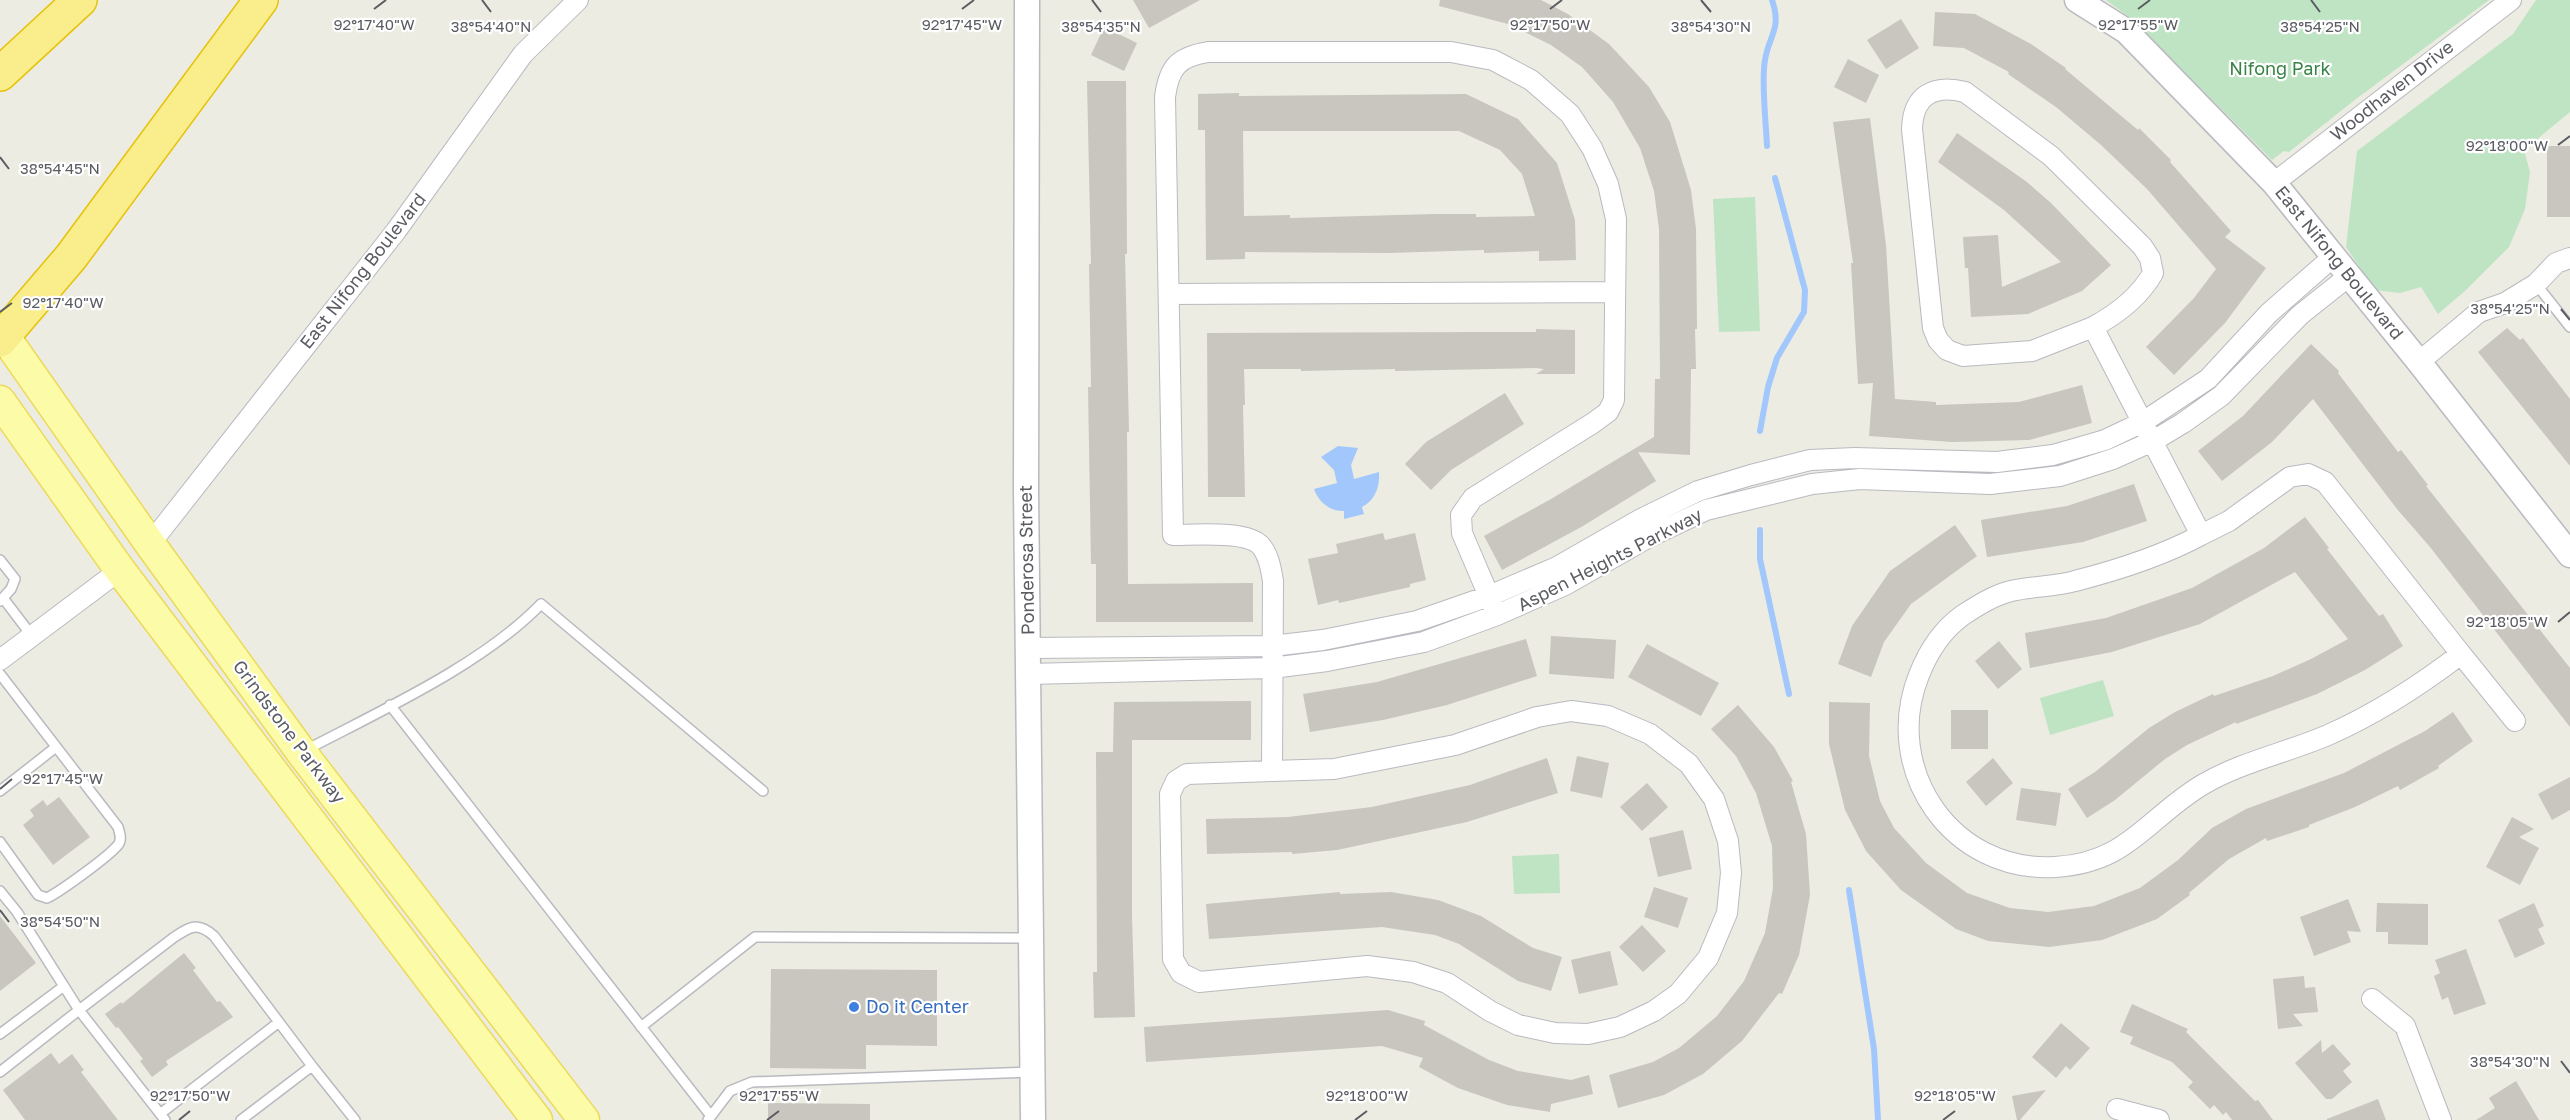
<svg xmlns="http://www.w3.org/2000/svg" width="2570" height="1120" viewBox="0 0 2570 1120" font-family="'Golos Text',sans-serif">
	<rect width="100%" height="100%" fill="#ecece2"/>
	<!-- green -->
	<path fill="#bee4c4" d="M2106,0h383l-133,99 -67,53 -5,-1 -12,9 -140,-141z
		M2536,0h34v112l-46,38 6,22 -5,37 -16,38 -43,43 -28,24 -17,-27 -21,6 -25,-3 -29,-43 11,-96 156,-117z
		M1755,197l5,134 -41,1 -6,-133z
		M2103,680l11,36 -64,19 -10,-37z
		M1559,854l1,39 -46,1 -2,-38z"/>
	<!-- water -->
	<path fill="#a2c7fc" d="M1338,446l20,2 -7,17 3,14 25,-7c1,15 -4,28 -17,35l2,7 -20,5v-8c-14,1 -26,-10 -30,-22l23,-6 -3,-13 -13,-13z"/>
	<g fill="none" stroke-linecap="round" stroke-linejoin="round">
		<!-- stream -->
		<path stroke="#a2c7fc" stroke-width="6" d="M1767,146c-1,-24 -6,-65 -2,-86 4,-25 17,-31 7,-60
			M1760,431l8,-44 9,-29 27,-46 1,-22 -30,-112
			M1760,530v29l29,135
			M1849,890l25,159 4,71"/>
	</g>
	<!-- building -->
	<path fill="#c8c6bf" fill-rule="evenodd" d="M1133,0h67l-51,28z
		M1440,0h101l27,14 41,30 40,43 21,35 21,68 5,39 1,100h-2l1,40h-5l-1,86 -52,-3 18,29 -73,45 -81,44 -18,-34 67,-37 103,-62 1,-58h5l-1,-150 -5,-38 -14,-43 -27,-46 -31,-35 -31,-22 -43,-21 -69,-18z
		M1935,12l40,2 56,30 35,24 -1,1 73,61 1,-2 32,32 -1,2 61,69 -6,6 41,31 -41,55 -51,52 -28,-28 48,-49 22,-29 -69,-80 -46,-44 -45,-38 -48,-33 1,-2 -45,-24 -31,-2z
		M1901,19l18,29 -33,21 -19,-29z
		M1104,27l33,16 -13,28 -33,-16z
		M1848,59l31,16 -13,28 -32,-16z
		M1087,81h39l1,173h-2l4,178h-2l1,152 125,-1v39h-157v-58h-5l-3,-177h3l-2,-123h2z
		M1239,93v3l227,-2 52,25 39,44 18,57 1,40 -37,1v-10l-55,2v-3l-95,3 -144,-1v7l-39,1 -1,-130h-7v-36zM1243,131h216l41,19 22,24 13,42 -59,1v-3h-42l-144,4v-3l-46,1z
		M1870,118l16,127 9,154 41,3v3l83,-3 63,-17 10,38 -63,17 -77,2 -83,-6 4,-53 -15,1 -7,-121h2l-20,-141z
		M1957,133l70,49 24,21 60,62 -29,26 -54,23 -57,3 -3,-49h-3l-2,-31 35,-2 4,52 59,-25 -57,-52 -66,-48z
		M2547,146h23v71h-23z
		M2507,328l13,12 3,-2 47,61v67l-92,-114z
		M1536,329l39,1v44h-39l8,-5 -8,-1 -141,3v-2l-94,2v-2h-57l1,36h-2l2,92h-37l-1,-164 275,-1h54z
		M2311,344l28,27 -1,2 60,79 3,-2 27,35 -2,1 144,182v59l-140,-180 -33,-38 -84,-110 -41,43 -50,39 -24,-30 45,-35z
		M1505,393l19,31 -73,46 -20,20 -26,-26 21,-22z
		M2134,484l13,37 -64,21 -96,15 -6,-37 86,-14z
		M2305,517l24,31 -2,1 52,67 4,-2 20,32 -38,24 -48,24 -81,30v-2l-49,23 -22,14 -50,41 -28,18 -19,-29 27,-17 54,-44 26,-16 38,-18 1,2 59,-20 38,-17 37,-20 -53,-67 -95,52 -88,28 -82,16 -5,-35 81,-15 86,-30 72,-40z
		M1955,525l22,31 -66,48 -27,38 -13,35 -33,-13 14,-38 38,-55z
		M1383,533l2,7 30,-7 11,47 -16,4v3l-71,16 -1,-3 -20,5 -10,-46 30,-6 -2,-9z
		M1551,636l65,4 -2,39 -65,-5z
		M1526,639l11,37 -90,29 -64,15 -73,12 -7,-38 74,-12z
		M1999,641l23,28 -24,20 -23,-28z
		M1647,644l72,39 -18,33 -73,-39z
		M1251,701v39h-119v175l3,102 -41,1 -1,-46h4l-1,-220h17l1,-50z
		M1829,702l41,1 -1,53 11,45 14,27 32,35 41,30 43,15 38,4 46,-6 46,-18 38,-28 34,-32 34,-19 98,-36 81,-42 28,-19 20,29 -35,25 1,2 -39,22 -2,-4 -43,21 -46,18v2l-42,14 -1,-3 -37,21 -40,34 1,2 -33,24 -55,21 -53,7 -61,-6 -32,-12 -55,-39 -35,-39 -21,-41 -16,-66z
		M1738,705l36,42 19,34 -2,1 15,52 4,61 -11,60 -17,39 -3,-1 -37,48 -39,33 -39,21 -46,13 -9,-33 44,-13 26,-14 38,-32 27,-35 21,-48 8,-45 -1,-42 -16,-53 -20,-37 -25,-27z
		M1951,710h37v39h-37z
		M1577,756l32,7 -7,35 -32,-7z
		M1547,758l11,35 -91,29 -130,28 -45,4v-2l-85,2 -1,-35 82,-2 84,-10 98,-22z
		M1993,758l20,25 -27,23 -20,-24z
		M2570,777v33l-18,10 -14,-26z
		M1647,783l21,24 -26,24 -22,-24z
		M2021,788l40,5 -5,33 -40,-6z
		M59,797l31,40 -37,28 -30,-40 11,-9 -4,-6 13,-10 4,6z
		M2512,817l22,12 -15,8 20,11 -19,37 -34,-18z
		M1683,830l9,39 -34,8 -9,-39z
		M1654,887l34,11 -10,30 -34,-11z
		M1340,892v2l51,-2 47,8 43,16 52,32 29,9 -11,34 -33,-10 -59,-37 -24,-9 -53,-8 -173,12 -3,-35z
		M2348,899l13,33 -14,-1 4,11 -37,14 -14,-39z
		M2377,903l51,1v41l-40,-1v-12h-12z
		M2534,903l10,23 -6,3 7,15 -30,14 -17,-38z
		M0,916l36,47 -36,28z
		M1642,925l24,26 -23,21 -24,-25z
		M2466,949l20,55 -32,11 -6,-18 -6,3 -8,-24 6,-3 -5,-13z
		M1610,951l8,34 -39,9 -8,-34z
		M184,953l12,15 -3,2 24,32 3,-1 13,16 -67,44 2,4 -16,12 -12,-16 3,-2 -25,-32 -2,1 -11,-14 16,-12 1,2z
		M771,969l166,1v76l-71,-1v24l-96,-1z
		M2304,976l1,12 10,-1 3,25 -25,2 10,12 -25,3 -5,-50z
		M2132,1004l56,25 -2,3 69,69 3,-1 15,20h-41l-6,-8 -3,3 -9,-10 -4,4 -22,-22 5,-5 -21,-20 -42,-18 3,-7 -13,-5z
		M1388,1010l37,11 -1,4 65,35 29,11 53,9 18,-5 4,19 -42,10 -1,8 -43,-7 -49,-17 -39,-21 4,-9 -41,-12 -236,16 -2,-35z
		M2061,1023l29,25 -20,22 -4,-4 -10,12 -24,-21z
		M2321,1040l1,13 11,-9 18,20 -8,7 9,11 -20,17h-6l-31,-36z
		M51,1053l8,11 13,-10 12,16 -3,2 37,48h-93l-22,-30z
		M2516,1081l23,39h-63l19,-12 -6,-10z
		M2046,1090l-26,30h-3l-5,-24z
		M2378,1099l8,21h-59v-1z
		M768,1103l102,1v16h-102z"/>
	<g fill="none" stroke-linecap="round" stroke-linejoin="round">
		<defs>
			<path id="service" d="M2536,284l34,43
				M0,560l15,19 -4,10 -8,9
				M0,601l3,-3 29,38
				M0,674l118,153c2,7 4,13 0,18 -10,12 -57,46 -71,53l-9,-3 -38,-53
				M390,705l321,411
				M304,751c76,-40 178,-86 237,-147l222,187
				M0,791l56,-44
				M0,891l17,21 62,98 -79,62
				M641,1027l114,-90 275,1
				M0,1034l64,-48
				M312,1066l43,54
				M160,1114l119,-92
				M165,1120l-86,-110 94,-72c16,-11 24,-17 41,-2l98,130 -71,54
				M708,1120l22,-29 22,-9 279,-10"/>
			<path id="minor" d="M2274,183l237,-183
				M1170,294l444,-2
				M2093,327l-61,24 -69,5 -16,-6 -9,-10 -5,-12 -21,-199c1,-34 22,-45 53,-37l86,64 91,90 8,12 3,15c-14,25 -36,41 -60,54l108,208c-39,21 -83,35 -126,46 -21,6 -43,5 -64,10 -17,4 -34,15 -48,24 -21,15 -35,37 -44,60 -38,95 33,198 136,192 73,-4 91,-48 147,-82 39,-23 84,-32 126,-50 48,-21 91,-49 133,-81l-136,-172 -17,-8 -18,3 -61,44 -28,14
				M2419,362l60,-50 26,-9 31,-19 20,-21 14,-5
				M150,544l246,-313 127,-177 55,-54
				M1028,648l244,-2 51,-6 94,-19 72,-25 68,-29 84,-48 57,-28 53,-16 59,-15 45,-2 142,4 56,-7 52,-15 38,-18 65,-43 61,-66 64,-56
				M2461,654l54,67
				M0,660l120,-90
				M1028,674l244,-6 55,-7 97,-19 73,-27 68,-30 84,-48 57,-27 106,-26 48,-5 130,5 70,-8 53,-17 40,-18 30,-18 38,-27 79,-81 49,-39
				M1272,771l62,-2 121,-24 82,-28 34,-6 37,5 42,18 39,30 25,35 14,42 3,32 -4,40 -19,45 -30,36 -24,17 -34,16 -32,7 -33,-1 -37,-8 -28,-14 -43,-28 -34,-11 -46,-6 -168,16 -18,-9 -8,-14 -3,-165 6,-13 11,-7 85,-3 1,-190c-2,-12 -4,-25 -12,-35 -13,-16 -68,-11 -88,-11l-8,-438c4,-30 13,-40 43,-45h243l42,8 38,20 39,34 22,34 16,36 8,35 -2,181 -6,12 -15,11 -120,75 -12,17 1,18 35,82
				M2372,999l33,27 36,94
				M2117,1109l42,11"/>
			<path id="tertiary" d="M1027,0l-1,490 7,630
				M2077,0l49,31 148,152 145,179 151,193"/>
			<path id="primary" d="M0,330l150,214 152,209 282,367
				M0,401l120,169 417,550"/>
			<path id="motorway" d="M0,74l80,-74
				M0,340l71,-83 190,-257"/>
		</defs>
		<!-- service casing -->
		<use href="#service" stroke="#b9bac0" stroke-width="12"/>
		<!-- minor casing -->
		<use href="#minor" stroke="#b9bac0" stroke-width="22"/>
		<!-- tertiary casing -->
		<use href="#tertiary" stroke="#b9bac0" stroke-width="27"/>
		<!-- primary casing -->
		<use href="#primary" stroke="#ecd95b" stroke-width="33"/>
		<!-- motorway casing -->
		<use href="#motorway" stroke="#e6c208" stroke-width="36"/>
		<!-- service -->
		<use href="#service" stroke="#fff" stroke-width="9"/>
		<!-- minor -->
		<use href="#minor" stroke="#fff" stroke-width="20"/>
		<!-- tertiary -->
		<use href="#tertiary" stroke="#fff" stroke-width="24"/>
		<!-- primary -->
		<use href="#primary" stroke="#fcfba7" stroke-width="30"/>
		<!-- motorway -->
		<use href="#motorway" stroke="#f9ed8c" stroke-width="33"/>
	</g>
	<!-- ticks -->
	<path fill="none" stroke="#5a5c62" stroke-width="2" d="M482,0l9,12M1092,0l9,12M1701,0l10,12M2311,0l9,12M374,9l12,-9M962,9l12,-9M1550,9l12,-9M2138,9l12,-9M2558,145l12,-9M0,157l9,12M2561,309l9,11M0,312l12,-9M2558,622l12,-10M0,789l12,-10M0,910l9,12M2561,1061l9,12M179,1120l11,-9M767,1120l12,-9M1355,1120l12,-9M1943,1120l12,-9"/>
	<!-- markers -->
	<circle fill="#3f7fe0" stroke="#fff" stroke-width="2" cx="854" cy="1007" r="6"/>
	<g text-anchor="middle" stroke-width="4.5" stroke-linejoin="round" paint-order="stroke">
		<!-- park labels -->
		<g font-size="18" fill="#388346" stroke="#fff">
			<text x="2280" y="75">Nifong Park</text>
		</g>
		<!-- street labels -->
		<g font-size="18" fill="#5a5c62" stroke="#fff">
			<text transform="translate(2392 91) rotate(-38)" y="6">Woodhaven Drive</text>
			<text transform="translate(2339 263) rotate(51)" y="6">East Nifong Boulevard</text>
			<text transform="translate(363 271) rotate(-52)" y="6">East Nifong Boulevard</text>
			<text transform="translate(1027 560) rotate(-91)" y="6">Ponderosa Street</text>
			<text transform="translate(1610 560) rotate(-27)" y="6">Aspen Heights Parkway</text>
			<text transform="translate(289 732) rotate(53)" y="6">Grindstone Parkway</text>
		</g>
		<!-- shop labels -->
		<g font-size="18" fill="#366cbe" stroke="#fff" text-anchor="start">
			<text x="866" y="1013">Do it Center</text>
		</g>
	</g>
	<g font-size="15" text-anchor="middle" fill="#5a5c62" stroke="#fff" stroke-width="4.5" stroke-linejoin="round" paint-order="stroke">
		<text x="374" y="30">92°17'40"W</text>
		<text x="962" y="30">92°17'45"W</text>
		<text x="1550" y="30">92°17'50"W</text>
		<text x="2138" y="30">92°17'55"W</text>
		<text x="491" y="32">38°54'40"N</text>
		<text x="1101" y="32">38°54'35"N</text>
		<text x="1711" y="32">38°54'30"N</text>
		<text x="2320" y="32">38°54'25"N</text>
		<text x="2507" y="151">92°18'00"W</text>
		<text x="60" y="174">38°54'45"N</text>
		<text x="63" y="308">92°17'40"W</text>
		<text x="2510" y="314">38°54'25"N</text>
		<text x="2507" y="627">92°18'05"W</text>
		<text x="63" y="784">92°17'45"W</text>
		<text x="60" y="927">38°54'50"N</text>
		<text x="2510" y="1067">38°54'30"N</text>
		<text x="190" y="1101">92°17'50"W</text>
		<text x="779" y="1101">92°17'55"W</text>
		<text x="1367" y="1101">92°18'00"W</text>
		<text x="1955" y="1101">92°18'05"W</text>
	</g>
</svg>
